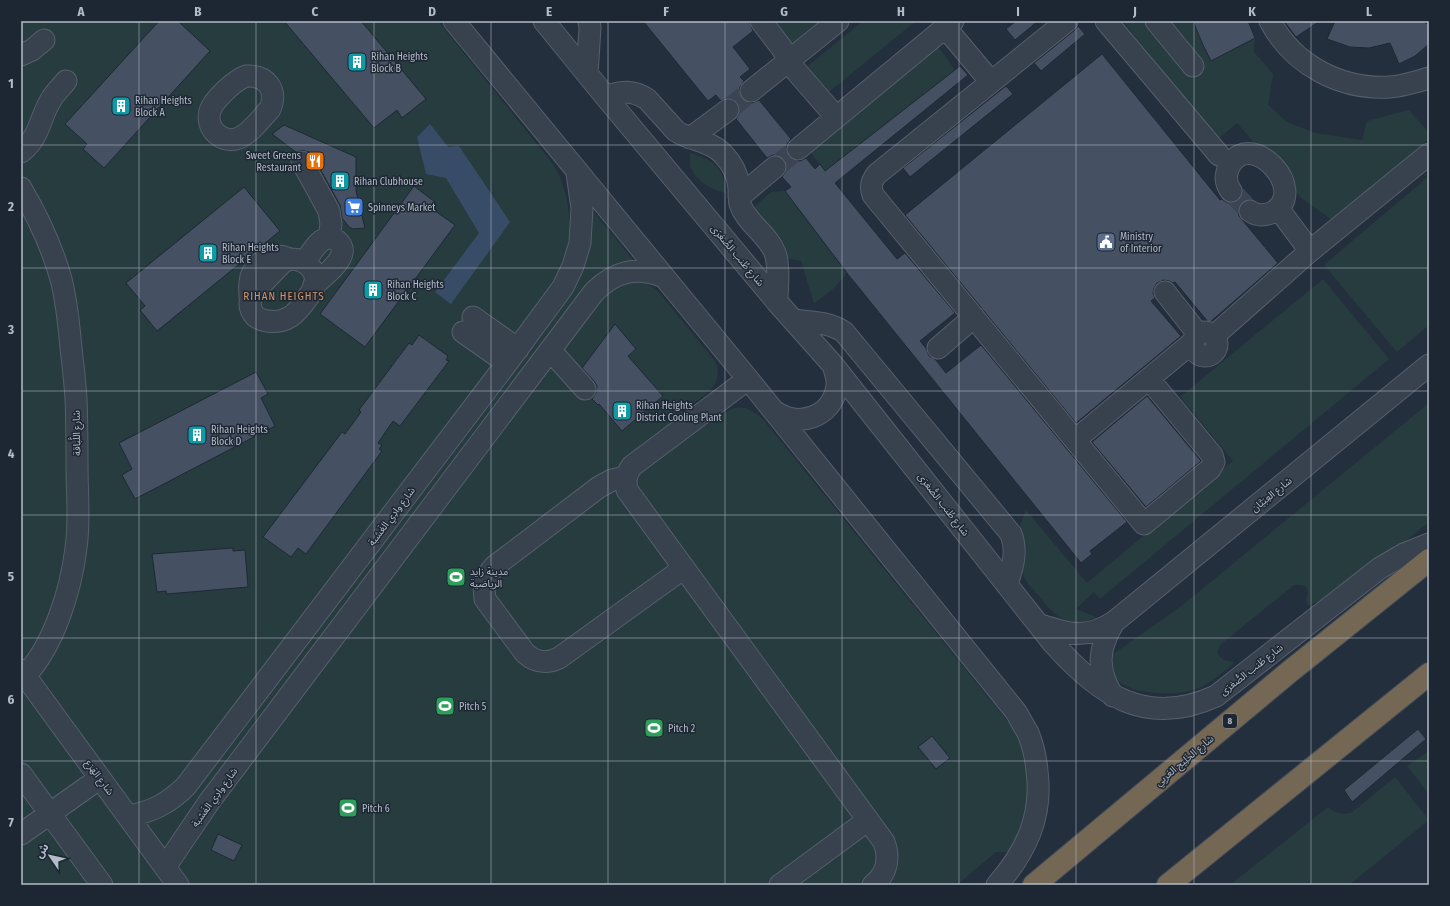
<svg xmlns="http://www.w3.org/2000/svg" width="1450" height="906" viewBox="0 0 1450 906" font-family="'Fira Sans Condensed','Noto Sans Arabic',sans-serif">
	<rect width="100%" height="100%" fill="#242f3e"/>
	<!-- green -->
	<path fill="#263c3f" d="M21,21h417l115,143c12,20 16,40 17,63l20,4 -2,-26 46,56 -21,4 7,19c15,-5 24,-3 37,6l58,71c10,23 -8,32 -24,44l14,21c22,-13 31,-30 57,-8l250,309 14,26 6,44 -20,55h-16l-39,33h-936z
		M771,21h48l-29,24z
		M863,21h53l-92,75 -21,-26z
		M1123,21h71l9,24 8,16 44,-23 -1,14 19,22 -5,31 19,17 28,11 47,7 5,-19 42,-11 20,23v6l-97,81 -31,-22 -64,-75 -20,17z
		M937,45l18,25 -130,101 -18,-23z
		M690,153c26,8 32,14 37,41 -15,-5 -28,-10 -36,-25 -2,-4 -1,-11 -1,-16z
		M1429,176v149l-32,27 -73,-87z
		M785,191l62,82 -13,15 -20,16 -13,-43 -16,-3 -32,-50 18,-16z
		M1323,279l66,80 -289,240 -6,-7 -18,17 20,8c-28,14 -41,-1 -58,-22 -6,-7 -14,-14 -15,-23 -1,-9 3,-19 2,-28 0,-3 -2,-5 -4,-8 -4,-9 2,-17 5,-26l61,73 146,-122 -53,-64z
		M1429,403v119l-90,73 -31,10 -2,-5 2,-6 -1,-6 -5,-3h-8l-74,60 -3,7c4,9 9,9 18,10 -10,9 -22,19 -34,25 -21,10 -65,9 -83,-6 -3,-3 -6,-9 -8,-13l2,-13 68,-48z
		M1429,748v46l-22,-28 19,-13z
		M1395,777l34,43 -80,65h-119l98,-78c8,6 13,8 23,6z"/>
	<!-- water -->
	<path fill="#394c67" d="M430,124l18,23 11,-1 51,76 -59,82 -16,-12 44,-59 -33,-55 -20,-4 -9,-37z"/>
	<!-- building -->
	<path fill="#455162" stroke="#1f2835" d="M159,21h19l32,30 -106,117 -21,-19 4,-5 -22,-20z
		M284,21h77l65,78 -24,19 -5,-8 -23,18z
		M643,21h106l4,10 -20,16 17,22 -10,8 4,4 -4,6 -1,5 2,6 5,4 6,1 7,-3 32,39 -4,5 -1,7 3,6 4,3 7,1 6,-3 9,11 5,-5 5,7 135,-105 8,9 -133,108 62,76 8,-6 50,60 -35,28 6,7 3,8 6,3 11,14 35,-28 146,177 -37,29 2,3 -11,9 -234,-290 -62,-82 6,-4 -9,-10 4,-6 1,-6 -3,-5 -5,-4 -6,-1 -6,3 -31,-39 3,-5 1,-5 -3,-6 -4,-4 -6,-1 -6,3 -5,-6 -8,6z
		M1016,21h22l-23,19 -9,-11z
		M1193,21h55l7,17 -44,23 -8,-16z
		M1284,21h36l-24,16z
		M1335,21h88l6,4v19l-14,12 -16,8 -9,-21 -21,5 -19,-1 -23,-8z
		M1078,26l7,8 -44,37 -7,-8 41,-33z
		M1102,54l118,146 2,-1 4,3 6,1 6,-2 4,-5 3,4 -5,5 -2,6 1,5 39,47 -69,60 -34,-41 -2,1 -4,-2 -5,-1 -7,3 -3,5 -1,5 2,5 -4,3 30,35 -105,87 -171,-208z
		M1006,86l7,8 -103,83 -7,-9z
		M284,125l72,32v34l9,37 -12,1 -4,-2 -7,-9 -2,-13 -27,-49 -4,-4 -7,-2 -6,2 -24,-18z
		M414,186l21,16 -4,6 24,17 -90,122 -45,-33z
		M244,187l36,44 -123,100 -17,-21 5,-4 -19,-23z
		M615,324l21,25 -8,7 35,40 -41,35 -23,-27 -1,1 -6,-6 4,-6 1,-7 -3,-5 -12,-13z
		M419,335l29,21 -2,4 3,1 -49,65 -7,-5 -15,22 4,2 -3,4 3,2 -76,103 -8,-6 -7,9 -28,-20 79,-105 3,2 16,-22 -2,-2 50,-67 3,2z
		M256,372l12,22 -7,4 14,28 -140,73 -13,-24 10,-6 -13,-26z
		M1147,396l54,65 -55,46 -54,-65z
		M233,548v3l12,-1 3,37 -81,7 -1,-3 -9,1 -5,-38z
		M1418,729l8,10 -74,63 -8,-12z
		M932,736l18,22 -14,11 -18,-22z
		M218,834l24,11 -8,16 -23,-11z"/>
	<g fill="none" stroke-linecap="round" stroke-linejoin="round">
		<!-- minor-tunnel -->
		<path stroke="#3a4453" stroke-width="21" stroke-dasharray="21 10" stroke-linecap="butt" d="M728,110l23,-19
			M775,167l23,-18
			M1231,191l19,20"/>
		<defs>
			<path id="minor" d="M454,21l294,358 268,333c4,7 8,14 12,21 5,12 8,25 9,38 6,45 -11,81 -40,114
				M544,21l61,75 172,206 56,63 220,278c46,52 93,85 163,53l164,-128 24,-14 25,-10
				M761,21l20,26 15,24 40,46
				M1067,21l-190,153c-6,7 -7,13 -4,21l271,329 66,-55 4,-7 -2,-7 -63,-76
				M1106,21l113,134
				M1156,21l37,45
				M1270,21c23,44 71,69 120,66 13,-1 26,-5 39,-9
				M945,27l46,55
				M21,55l11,-5 12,-10
				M587,74l3,-46 -1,-7
				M246,76c20,-1 32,13 24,33 -9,9 -19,24 -31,29 -17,7 -34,-10 -29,-27 3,-11 25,-31 36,-35z
				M751,91l87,-70
				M605,96c17,-4 26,-7 42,3l29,32c15,10 33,9 46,22 10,10 16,22 17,35 0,6 0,11 1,16 6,19 28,30 35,49 5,13 2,35 2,49
				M690,138l38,-28
				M798,149l155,-128
				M21,152c20,-16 18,-34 31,-54 4,-6 10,-12 14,-17
				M302,162l27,49 2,13 -2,14
				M21,188c17,29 31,59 40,91 6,23 8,46 10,69 2,17 4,34 5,51 1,23 1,45 1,67 0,27 3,55 -1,82 -5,42 -22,97 -51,128
				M1231,191c-6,-8 -6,-17 -1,-26 21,-37 80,25 43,47 -8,4 -16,4 -23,-1
				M739,197l36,-30
				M1278,208l32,43
				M291,259c13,0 28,11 24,26 -3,8 -19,30 -27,33 -7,4 -14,4 -21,3 -5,-1 -9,-2 -12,-5 -6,-7 -6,-15 -2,-23l30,-31z
				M305,262c7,-10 14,-26 28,-24 25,14 -7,36 -19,47
				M1165,292l33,42
				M250,298c0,-5 -1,-11 0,-16 1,-13 14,-26 28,-26 4,0 8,2 12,3
				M473,317l45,32
				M793,320c18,2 36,2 51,12l167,202c7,18 1,34 -4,51
				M1193 344a12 12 0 1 1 24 0a12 12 0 1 1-24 0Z
				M463,332l44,31
				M1215,335l95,-84 119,-97
				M938,348l36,-31
				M550,350l35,39
				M748,379l-116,87c-6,8 -7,14 -5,24l257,352c6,16 3,32 -11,43
				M774,411c24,17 58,7 63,-25 1,-7 -2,-14 -4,-21
				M1075,440l118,-98
				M626,477l-14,3 -13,7 -104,79c-10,10 -12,19 -10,33l40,54c11,10 21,11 34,5l125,-90
				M1038,624c30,10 47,16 76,-2l315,-257
				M21,670l157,215
				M1113,696c-17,-27 -15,-48 1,-74
				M21,774l81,111
				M128,816c24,-4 41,-13 58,-30l321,-423 56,-76 10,-21 7,-23 2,-35 -5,-35
				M21,834l79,-56
				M165,867l44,-65 385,-510c21,-21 42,-26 70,-15
				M780,885l88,-65"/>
			<path id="highway" d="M1034,885l254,-212 141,-113
				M1168,885l261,-211"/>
		</defs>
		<!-- minor casing -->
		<use href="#minor" stroke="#565f6c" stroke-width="23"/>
		<!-- highway casing -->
		<use href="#highway" stroke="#434c59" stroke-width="24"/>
		<!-- minor -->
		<use href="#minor" stroke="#38414e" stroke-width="21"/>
		<!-- highway -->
		<use href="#highway" stroke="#746855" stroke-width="22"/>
	</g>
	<!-- grid -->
	<path fill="none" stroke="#b4bcc9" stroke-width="1" stroke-opacity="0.55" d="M139,21v864M256,21v864M374,21v864M491,21v864M608,21v864M725,21v864M842,21v864M959,21v864M1076,21v864M1194,21v864M1311,21v864M21,145h1408M21,268h1408M21,391h1408M21,515h1408M21,638h1408M21,761h1408"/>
	<!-- icons -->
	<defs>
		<symbol id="building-square" viewBox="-11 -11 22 22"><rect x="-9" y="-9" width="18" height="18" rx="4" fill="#0f9aa8" stroke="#1d2633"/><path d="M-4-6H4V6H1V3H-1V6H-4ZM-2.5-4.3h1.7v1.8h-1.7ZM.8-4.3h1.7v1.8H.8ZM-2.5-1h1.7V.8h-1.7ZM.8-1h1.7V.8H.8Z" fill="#fff"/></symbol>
		<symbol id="restaurant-square" viewBox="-11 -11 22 22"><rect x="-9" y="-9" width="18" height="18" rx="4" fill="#e8710a" stroke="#1d2633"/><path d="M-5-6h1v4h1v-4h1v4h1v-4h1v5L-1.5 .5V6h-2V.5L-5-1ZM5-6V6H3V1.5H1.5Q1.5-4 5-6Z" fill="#fff"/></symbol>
		<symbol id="supermarket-square" viewBox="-11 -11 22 22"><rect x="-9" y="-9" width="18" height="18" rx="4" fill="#3f7fe0" stroke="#1d2633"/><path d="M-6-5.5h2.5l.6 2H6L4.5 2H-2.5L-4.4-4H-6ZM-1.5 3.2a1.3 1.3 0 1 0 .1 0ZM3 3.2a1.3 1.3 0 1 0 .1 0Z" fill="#fff"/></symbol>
		<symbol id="civic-square" viewBox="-11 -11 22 22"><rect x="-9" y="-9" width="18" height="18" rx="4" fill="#5c6f8a" stroke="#1d2633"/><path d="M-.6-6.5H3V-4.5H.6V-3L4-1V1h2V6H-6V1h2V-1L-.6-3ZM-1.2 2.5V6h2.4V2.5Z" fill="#fff"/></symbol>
		<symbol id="stadium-square" viewBox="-11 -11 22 22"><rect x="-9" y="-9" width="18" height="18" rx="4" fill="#2e9e5b" stroke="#1d2633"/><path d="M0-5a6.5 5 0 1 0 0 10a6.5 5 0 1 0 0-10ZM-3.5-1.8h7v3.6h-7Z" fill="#fff"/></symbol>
	</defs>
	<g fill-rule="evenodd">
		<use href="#building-square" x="346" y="51" width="22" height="22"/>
		<use href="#building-square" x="110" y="95" width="22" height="22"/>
		<use href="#restaurant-square" x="304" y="150" width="22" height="22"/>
		<use href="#building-square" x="329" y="170" width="22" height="22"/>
		<use href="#supermarket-square" x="343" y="196" width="22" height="22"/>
		<use href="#civic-square" x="1095" y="231" width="22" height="22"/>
		<use href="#building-square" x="197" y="242" width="22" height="22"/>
		<use href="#building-square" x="362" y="279" width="22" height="22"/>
		<use href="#building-square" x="611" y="400" width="22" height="22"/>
		<use href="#building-square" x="186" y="424" width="22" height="22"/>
		<use href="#stadium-square" x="445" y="566" width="22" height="22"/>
		<use href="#stadium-square" x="434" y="695" width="22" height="22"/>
		<use href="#stadium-square" x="643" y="717" width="22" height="22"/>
		<use href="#stadium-square" x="337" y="797" width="22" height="22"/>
	</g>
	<g text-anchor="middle" stroke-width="3" stroke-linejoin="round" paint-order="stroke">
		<!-- shield labels -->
		<rect fill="#1d2633" stroke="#878f9c" stroke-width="1" x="1223" y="714" width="14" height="14" rx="3"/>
		<g font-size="9" font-weight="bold" fill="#b4bcc9">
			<text x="1230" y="724">8</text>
		</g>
		<!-- poi labels -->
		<g font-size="10" fill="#b4bcc9" stroke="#1d2633" text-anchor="start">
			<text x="371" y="60">Rihan Heights<tspan x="371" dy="12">Block B</tspan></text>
			<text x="135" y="104">Rihan Heights<tspan x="135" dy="12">Block A</tspan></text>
			<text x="301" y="159" text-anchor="end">Sweet Greens<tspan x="301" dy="12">Restaurant</tspan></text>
			<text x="354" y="185">Rihan Clubhouse</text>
			<text x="368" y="211">Spinneys Market</text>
			<text x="1120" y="240">Ministry<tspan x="1120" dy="12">of Interior</tspan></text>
			<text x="222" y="251">Rihan Heights<tspan x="222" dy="12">Block E</tspan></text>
			<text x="387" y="288">Rihan Heights<tspan x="387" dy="12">Block C</tspan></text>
			<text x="636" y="409">Rihan Heights<tspan x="636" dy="12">District Cooling Plant</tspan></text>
			<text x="211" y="433">Rihan Heights<tspan x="211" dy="12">Block D</tspan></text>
			<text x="470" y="575">مدينة زايد<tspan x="470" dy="12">الرياضية</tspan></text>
			<text x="459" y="710">Pitch 5</text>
			<text x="668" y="732">Pitch 2</text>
			<text x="362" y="812">Pitch 6</text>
		</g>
		<!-- street labels -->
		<g font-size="10" fill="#b4bcc9" stroke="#1d2633">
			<text transform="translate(738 255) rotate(50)" y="4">شارع طُنب الصُّغرَى</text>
			<text transform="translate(76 433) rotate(-91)" y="4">شارع اللَّباقة</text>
			<text transform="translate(1271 494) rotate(-39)" y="4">شارع العِبَيَّان</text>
			<text transform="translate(944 504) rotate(52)" y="4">شارع طُنب الصُّغرَى</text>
			<text transform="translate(391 516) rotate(-53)" y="4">شارع وادِي الغَشبة</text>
			<text transform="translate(1251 669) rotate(-38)" y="4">شارع طُنب الصُّغرَى</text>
			<text transform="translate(1184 760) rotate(-40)" y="4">شارع الخَلِيج العَربِي</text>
			<text transform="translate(100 777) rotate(54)" y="4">شارع الهَزع</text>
			<text transform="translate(214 797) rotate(-54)" y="4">شارع وادِي الغَشبة</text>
		</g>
		<!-- neighbourhood labels -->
		<g font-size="11" letter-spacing="1" fill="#d59563" stroke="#1d2633">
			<text x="284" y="300">RIHAN HEIGHTS</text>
		</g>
	</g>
	<!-- border -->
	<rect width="1450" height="906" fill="none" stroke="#1d2633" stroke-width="44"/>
	<!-- north arrow -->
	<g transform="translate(50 856) rotate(304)" stroke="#1d2633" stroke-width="3" paint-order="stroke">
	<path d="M0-3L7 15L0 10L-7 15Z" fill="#b4bcc9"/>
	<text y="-6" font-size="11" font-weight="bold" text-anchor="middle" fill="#b4bcc9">ش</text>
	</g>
	<rect x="22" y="22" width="1406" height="862" fill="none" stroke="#b4bcc9" stroke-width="1.5"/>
	<g font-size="13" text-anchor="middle" font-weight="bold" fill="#b4bcc9">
		<text x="81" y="16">A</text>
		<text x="198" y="16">B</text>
		<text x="315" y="16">C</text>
		<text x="432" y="16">D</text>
		<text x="549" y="16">E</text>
		<text x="666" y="16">F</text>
		<text x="784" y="16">G</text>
		<text x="901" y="16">H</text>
		<text x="1018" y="16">I</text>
		<text x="1135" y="16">J</text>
		<text x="1252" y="16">K</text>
		<text x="1369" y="16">L</text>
		<text x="11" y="88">1</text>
		<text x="11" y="211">2</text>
		<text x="11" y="334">3</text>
		<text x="11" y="458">4</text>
		<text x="11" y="581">5</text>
		<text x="11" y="704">6</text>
		<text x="11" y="827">7</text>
	</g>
</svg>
